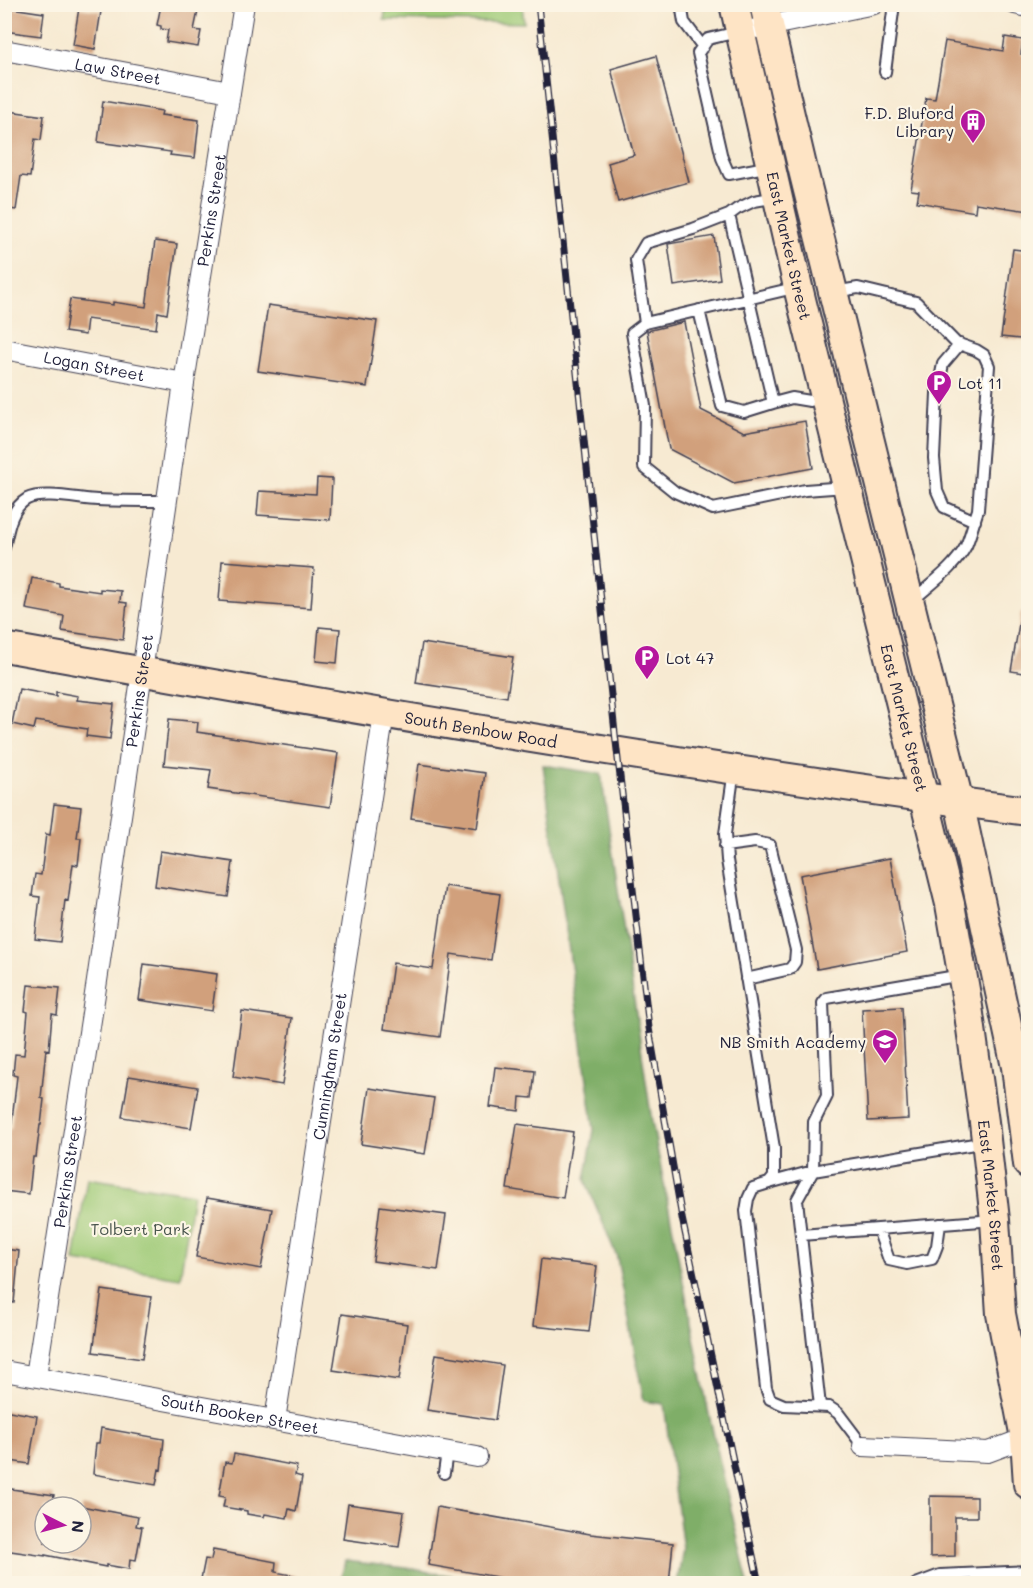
<svg xmlns="http://www.w3.org/2000/svg" width="1033" height="1588" viewBox="0 0 1033 1588" font-family="Mali,sans-serif">
	<rect width="100%" height="100%" fill="#fcf5e5"/>
	<filter id="ink" filterUnits="userSpaceOnUse"><feTurbulence type="fractalNoise" baseFrequency=".0167" numOctaves="2"/><feDisplacementMap in="SourceGraphic" scale="12" xChannelSelector="R" yChannelSelector="G"/><feConvolveMatrix kernelMatrix="1 2 1 2 8 2 1 2 1" color-interpolation-filters="sRGB"/></filter>
	<filter id="wash" filterUnits="userSpaceOnUse"><feTurbulence type="fractalNoise" baseFrequency=".008" numOctaves="4" result="noise"/><feDisplacementMap in="SourceGraphic" scale="24" xChannelSelector="R" yChannelSelector="G"/><feGaussianBlur stdDeviation="1.35" result="paint"/><feColorMatrix in="noise" values="0 0 0 0 0 0 0 0 0 0 0 0 0 0 0 0 0 1.4 0 .05"/><feComposite in="paint" operator="in"/></filter>
	<g filter="url(#wash)">
		<rect width="100%" height="100%" fill="#f7ead2"/>
		<!-- green -->
		<path fill="#9fca77" stroke="#607659" stroke-width="1.5" d="M522,4l2,19 -140,-3 2,-15z
			M87,1178l106,16 -13,84 -106,-17z"/>
		<!-- forest -->
		<path fill="#7fae68" stroke="#506852" stroke-width="1.5" d="M543,765l58,9 51,348 56,288 40,173h-71l6,-34 -19,-145 -20,-3 -27,-144 -32,-77 9,-50z
			M345,1561l61,7 89,15h-155z"/>
		<g id="blocks">
			<!-- building -->
			<path fill="#d1a07b" d="M161,5l37,6 -4,19 7,1 -3,16 -32,-5 2,-12 -7,-1v-3l-4,-1z
				M4,7l40,6 -3,23 -37,-5z
				M79,8l22,3 -6,38 -22,-4z
				M1005,37l18,3 -2,14 8,1v156l-53,-8 -1,9 -58,-10 2,-11 -8,-1 15,-92 9,1 10,-58 58,10z
				M656,56l33,126 -71,20 -10,-39 26,-8 -23,-86z
				M103,101l59,10 -1,4 38,5 -4,38 -25,-3 1,-3 -73,-10z
				M9,111l35,5 -3,24 -6,-1 -5,38 -9,-1 -5,34 -12,-2v-62z
				M714,236l6,43 -46,7 -6,-42z
				M155,241l22,3 -10,70 -9,-2 -2,17 -69,-10 -2,16 -20,-3 5,-33 43,6v-3l33,5z
				M1013,249l16,2v89l-28,-3z
				M268,305l109,16 -10,66 -109,-16z
				M684,322l17,88 43,22 61,-11 8,47 -79,15 -65,-34 -22,-118z
				M317,478l15,1 -2,41 -73,-5 2,-24 57,3z
				M222,561l92,7 -3,40 -92,-7z
				M32,578l27,5v3l41,6v-3l21,2 -1,11 7,1 -4,37 -61,-9 2,-15 -38,-7z
				M1021,612h8v62l-18,-3z
				M319,627l21,2 -3,34 -21,-2z
				M422,643l91,14 -6,40 -91,-14z
				M19,689l37,7v-4l22,4 -1,4 37,4 -4,35 -24,-3 1,-7 -51,-8 -2,8 -22,-5z
				M169,719l29,3 -1,10 141,21 -8,54 -122,-18 3,-19 -47,-5z
				M419,764l66,9 -8,55 -66,-10z
				M54,804l27,3 -4,31h4l-3,27 -5,-1 -5,37 -3,-1 -5,42 -25,-3 5,-42 -8,-1 3,-22 6,1 5,-41 4,1z
				M160,851l73,11 -5,35 -73,-11z
				M890,858l17,94 -90,17 -17,-94z
				M445,886l55,8 -9,66 -40,-6 -11,83 -56,-8 9,-66 40,6z
				M144,964l73,10 -5,37 -73,-11z
				M28,985l32,3 -3,27 -5,-1 -3,36 -3,-1 -5,49 3,1 -3,26h-1l-4,32h-3l-4,37 -25,-3 5,-62h2l6,-53 -4,-1 2,-21 9,1 4,-43 -3,-1z
				M902,1007l6,112 -40,2 -6,-112z
				M242,1011l50,7 -10,67 -49,-8z
				M495,1067l40,4 -3,27 -12,-1 -1,14 -29,-4z
				M129,1076l69,11 -7,41 -69,-11z
				M369,1088l65,10 -9,56 -64,-10z
				M517,1124l56,8 -10,66 -56,-9z
				M207,1198l65,11 -11,60 -65,-12z
				M380,1206l66,9 -8,55 -65,-9z
				M4,1249l15,2 -5,52 -10,-1z
				M541,1259l56,7 -8,66 -56,-6z
				M102,1290l49,7 -9,62 -49,-7z
				M342,1314l65,10 -8,56 -66,-10z
				M436,1354l67,11 -8,55 -68,-10z
				M4,1410l33,6 -8,48 -25,-4z
				M101,1428l63,11 -3,31 -2,-1 -3,16 -63,-11 3,-31h3z
				M234,1454l63,12 -2,9 7,2 -6,34 -7,-2 -2,9 -22,-4 -1,3 -17,-3v-3l-24,-4 2,-10 -6,-1 6,-34 7,1z
				M4,1488l50,7 -2,12h-7v36h36v-37l57,11 -2,9 6,1 -6,33 -6,-1 -1,10 -23,-4v2l-61,-12v1l-41,-6z
				M930,1496l47,1v20h-22v39l-25,1z
				M348,1504l56,8 -5,35 -56,-8z
				M437,1507l153,27 83,9 -4,41h-132l-109,-19z
				M213,1550l63,12 -1,10 27,5v7h-102l5,-25 6,1z"/>
		</g>
	</g>
	<g filter="url(#ink)">
		<use href="#blocks" fill-opacity="0" stroke="#424052" stroke-width="1.5"/>
		<g fill="none" stroke-linecap="round" stroke-linejoin="round">
			<defs>
				<path id="lane" d="M681,4l3,18 19,25
					M738,32l-30,7 -10,14 24,105 7,16 42,-8
					M885,72l9,-68
					M729,215l44,188 19,-5 18,3 14,-4
					M798,287l-153,36 -13,10 13,73 -1,61 31,25 38,17 92,-19 41,-3
					M834,292l24,-4 58,14 40,41 20,7 8,5 5,11 -11,144c-4,11 -7,24 -12,36 -11,21 -35,38 -53,54
					M699,310l23,96 22,6 29,-9
					M645,323l-9,-63 10,-17 47,-14 36,-14 8,-6 17,-8 24,-4
					M960,344l-17,20 -6,29 -3,65 3,33 7,16 31,14
					M4,548c4,-17 6,-39 23,-49 15,-8 52,0 70,1 23,1 47,1 70,1
					M734,770l-9,64 2,26 47,288v29l-5,6 -16,5 -5,11 -2,12 20,177 4,11 14,6 45,2 9,6 25,33
					M725,846l30,-4 15,3 26,105 -1,12 -5,7 -44,10
					M769,1183l44,-12 173,-29
					M878,1229l11,31 18,4 25,-5 5,-13 3,-22
					M801,1235l193,-15
					M820,1406l-23,-206 16,-29 1,-49 13,-26 -4,-93 4,-5 135,-23
					M444,1473l3,-21
					M916,1584l24,-9 88,-4"/>
				<g id="street">
					<path d="M1015,4l13,3"/>
					<path d="M758,28l116,-24"/>
					<path id="s1" d="M4,50l226,42"/>
					<path id="s2" d="M4,349l180,34"/>
					<path id="s3" d="M4,1371l473,86"/>
					<path id="s4" d="M36,1376l61,-395 87,-598 60,-379"/>
					<path id="s5" d="M275,1420l109,-707"/>
					<path d="M863,1446l125,6 37,-14"/>
				</g>
				<g id="secondary">
					<path id="s6" d="M734,4l64,283 152,617 18,103 16,115 11,98 6,94 24,124 3,46"/>
					<path d="M764,4l38,162 157,636 57,265 12,97"/>
					<path id="s7" d="M4,647c341,61 682,120 1024,164"/>
				</g>
			</defs>
			<!-- lane casing -->
			<use href="#lane" stroke="#424052" stroke-width="14"/>
			<!-- street casing -->
			<use href="#street" stroke="#424052" stroke-width="22"/>
			<!-- secondary casing -->
			<use href="#secondary" stroke="#424052" stroke-width="32"/>
			<!-- lane -->
			<use href="#lane" stroke="#fff" stroke-width="10"/>
			<!-- street -->
			<use href="#street" stroke="#fff" stroke-width="20"/>
			<!-- secondary -->
			<use href="#secondary" stroke="#fee4c5" stroke-width="28"/>
			<defs>
				<path id="rail" d="M538,4l77,729 34,295 33,190 77,366"/>
			</defs>
			<!-- rail casing -->
			<use href="#rail" stroke="#22223b" stroke-width="7"/>
			<!-- rail -->
			<use href="#rail" stroke="#fcf5e5" stroke-width="4.5" stroke-dasharray="14" stroke-linecap="butt"/>
		</g>
	</g>
	<!-- icons -->
	<defs>
		<symbol id="building-pin" viewBox="-11 -11 22 30"><path d="M0 17L-7.5 6A9.5 9.5 0 1 1 7.5 6Z" fill="#b5179e" stroke="#fcf5e5"/><path d="M-4-6H4V6H1V3H-1V6H-4ZM-2.5-4.3h1.7v1.8h-1.7ZM.8-4.3h1.7v1.8H.8ZM-2.5-1h1.7V.8h-1.7ZM.8-1h1.7V.8H.8Z" fill="#fff"/></symbol>
		<symbol id="parking-pin" viewBox="-11 -11 22 30"><path d="M0 17L-7.5 6A9.5 9.5 0 1 1 7.5 6Z" fill="#b5179e" stroke="#fcf5e5"/><path d="M-3.5-5.5H1a3.5 3.5 0 0 1 0 7H-1V5.5H-3.5ZM-1-3.4V-.6H.8a1.4 1.4 0 0 0 0-2.8Z" fill="#fff"/></symbol>
		<symbol id="school-pin" viewBox="-11 -11 22 30"><path d="M0 17L-7.5 6A9.5 9.5 0 1 1 7.5 6Z" fill="#b5179e" stroke="#fcf5e5"/><path d="M0-5L7-2L0 1L-7-2ZM-4 1L0 2.5L4 1V4Q0 6-4 4Z" fill="#fff"/></symbol>
	</defs>
	<g fill-rule="evenodd">
		<use href="#building-pin" x="958" y="107" width="30" height="40"/>
		<use href="#parking-pin" x="924" y="368" width="30" height="40"/>
		<use href="#parking-pin" x="632" y="643" width="30" height="40"/>
		<use href="#school-pin" x="870" y="1027" width="30" height="40"/>
	</g>
	<g text-anchor="middle" stroke-width="4.5" stroke-linejoin="round" paint-order="stroke">
		<!-- street labels -->
		<g font-size="16" fill="#22223b" stroke="#fcf5e5">
			<text dy="6" stroke="none"><textPath href="#s1" startOffset="116">Law Street</textPath></text>
			<text dy="6" stroke="none"><textPath href="#s4" startOffset="1179">Perkins Street</textPath></text>
			<text dy="6" stroke="none"><textPath href="#s6" startOffset="248">East Market Street</textPath></text>
			<text dy="6" stroke="none"><textPath href="#s2" startOffset="92">Logan Street</textPath></text>
			<text dy="6" stroke="none"><textPath href="#s4" startOffset="693">Perkins Street</textPath></text>
			<text dy="6" stroke="none"><textPath href="#s6" startOffset="734">East Market Street</textPath></text>
			<text dy="6" stroke="none"><textPath href="#s7" startOffset="484">South Benbow Road</textPath></text>
			<text dy="6" stroke="none"><textPath href="#s5" startOffset="358">Cunningham Street</textPath></text>
			<text dy="6" stroke="none"><textPath href="#s4" startOffset="207">Perkins Street</textPath></text>
			<text dy="6" stroke="none"><textPath href="#s6" startOffset="1220">East Market Street</textPath></text>
			<text dy="6" stroke="none"><textPath href="#s3" startOffset="240">South Booker Street</textPath></text>
		</g>
		<!-- poi labels -->
		<g font-size="16" fill="#22223b" stroke="#fcf5e5" text-anchor="end">
			<text x="954" y="119">F.D. Bluford<tspan x="954" dy="18">Library</tspan></text>
			<text x="958" y="389" text-anchor="start">Lot 11</text>
			<text x="666" y="664" text-anchor="start">Lot 47</text>
			<text x="866" y="1048">NB Smith Academy</text>
		</g>
		<!-- park labels -->
		<g font-size="16" fill="#48544d" stroke="#fcf5e5">
			<text x="140" y="1235">Tolbert Park</text>
		</g>
	</g>
	<!-- margin -->
	<rect width="1033" height="1588" fill="none" stroke="#fcf5e5" stroke-width="24"/>
	<!-- north arrow -->
	<g transform="translate(63 1525) rotate(96)"><circle r="28" fill="#fcf5e5" stroke="#a5a1a1" stroke-width="1.5"/>
	<path d="M0-4.5L10 22L0 15L-10 22Z" fill="#b5179e"/>
	<text y="-9" font-size="16" font-weight="bold" text-anchor="middle" fill="#22223b">N</text>
	</g>
</svg>
